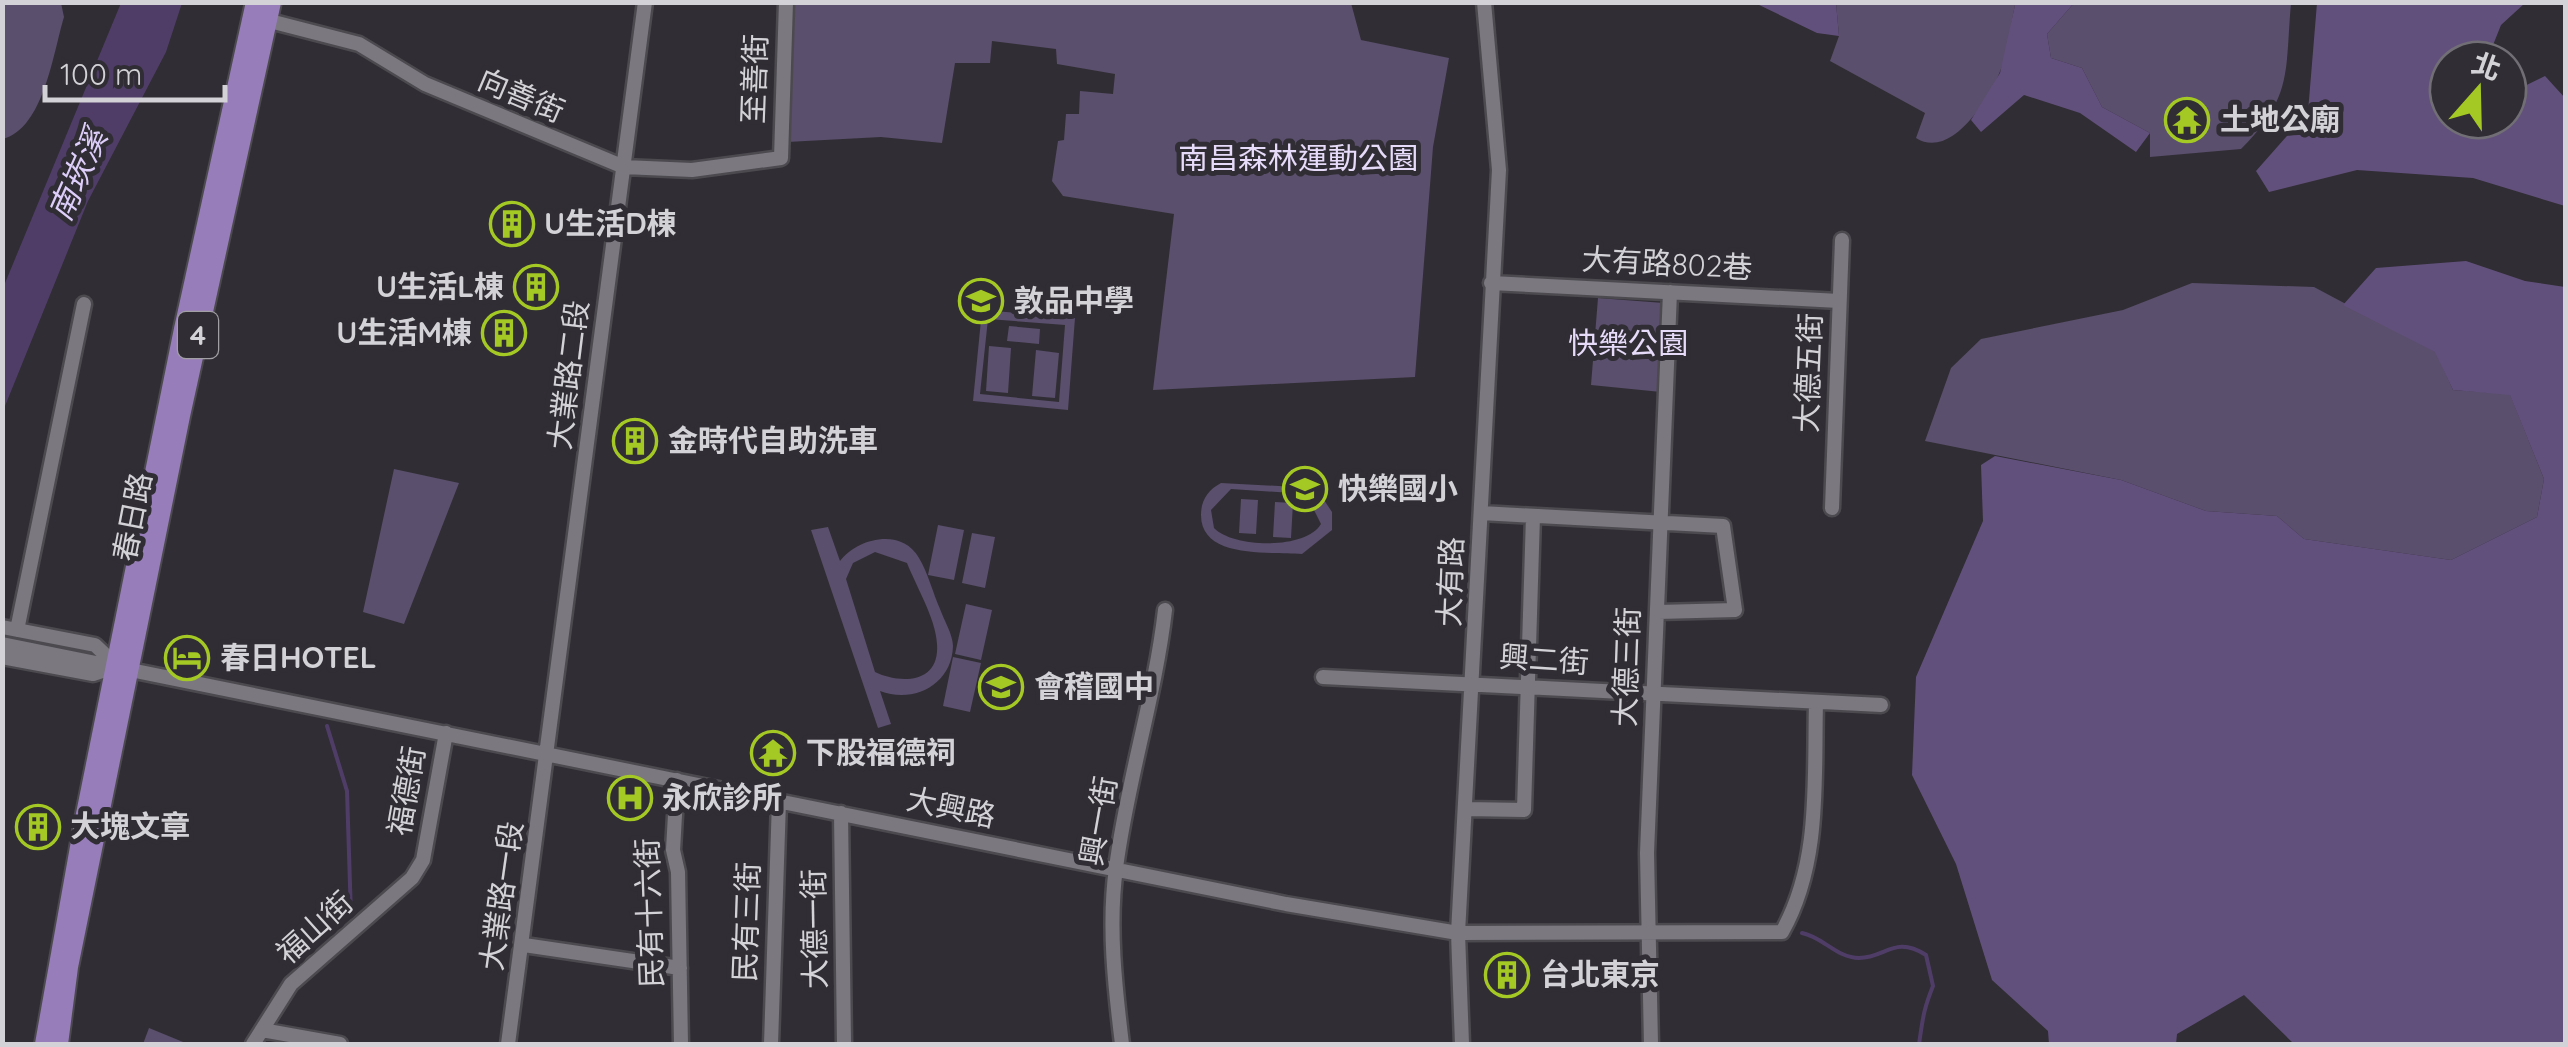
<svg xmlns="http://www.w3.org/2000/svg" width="2568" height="1047" viewBox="0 0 2568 1047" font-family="Quicksand,'Noto Sans TC',sans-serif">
	<rect width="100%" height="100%" fill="#302d34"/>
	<!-- green -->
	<path fill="#5a4f6c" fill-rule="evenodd" d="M2012,2l3,3c-5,22 -7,49 -16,69 -12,28 -49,86 -83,64l9,-25 -95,-52 9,-25 -3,-33z
		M2,3h59l3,14c-11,36 -20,111 -61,122z
		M791,3h560l10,37 88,18 -16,89 -18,230 -262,13 21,-176 -111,-18 -11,-15 6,-40 6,-1 2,-26h13l1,-23 33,3 2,-20 -58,-10 -1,-15 -64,-8 -2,22h-35l-13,80 -61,-6 -94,5z
		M2074,3h217c-6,69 2,94 -50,146l-91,8v-24l-48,-26 -20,-39 -31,-10 -4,-24z
		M2192,283l122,4 122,65 17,38 57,4 34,85 -7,38 -86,43 -147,-21 -27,-23 -71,-5 -85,-31 -196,-39 26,-73 30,-29 142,-29z
		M1598,298l66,5 -3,89 -70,-7z
		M982,310l93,8 -7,92 -95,-9zM988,319l77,6 -6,77 -79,-8z
		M1009,326l31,3 -1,15 -32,-3z
		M989,346l22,2 -3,45 -22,-2z
		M1036,350l23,3 -4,45 -23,-2z
		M394,469l65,14 -55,141 -41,-12z
		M1221,483l95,5 16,24v18l-30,24c-31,-3 -101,6 -101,-39 0,-15 7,-25 20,-32zM1231,489l75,5 15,30c-15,26 -88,24 -107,4l-3,-18z
		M1241,499l17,1 -2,34 -17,-1z
		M1275,502l18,1 -2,35 -18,-1z
		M938,525l26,5 -10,50 -26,-5z
		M828,527l12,34c17,-23 62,-34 79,-3 9,15 14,35 21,51 4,11 13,26 13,37 -1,39 -40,58 -73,45l11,33 -13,4 -67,-198zM875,552l32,11c9,23 29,56 30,81 3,40 -37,40 -62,28l-29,-93 7,-16z
		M972,533l23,4 -10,51 -23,-5z
		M966,604l26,6 -11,50 -26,-6z
		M953,657l28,6 -11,49 -27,-6z
		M149,1028l39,16h-45z"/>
	<!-- forest -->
	<path fill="#62507c" d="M1755,3h81l3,33 -22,-3z
		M2012,3h62l-27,31 4,24 31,10 20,39 48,26 -14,19 -56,-39 -56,-18 -43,37 -10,-12 29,-47 15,-68z
		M2317,3h208l-24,22 -14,35h-39v60h60v-26l37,-18 20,22v108l-92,-28 -116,-8 -88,22 -13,-21 52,-59z
		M2466,261l59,20 40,6v757h-271l-50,-49 -67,39 -1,10h-127l-1,-13 -56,-51 -36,-116 -44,-89 4,-98 67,-156 -2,-56 14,-9 126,24 85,31 71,5 27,23 147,21 86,-43 7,-38 -34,-84 -57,-5 -18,-38 -92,-47 33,-37z"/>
	<!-- water -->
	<path fill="#4f3d68" d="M121,3h61l-16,49 -78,149 -85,210v-123z"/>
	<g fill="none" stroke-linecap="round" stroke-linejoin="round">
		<!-- stream -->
		<path stroke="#4f3d68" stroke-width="4" d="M327,726l20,65 4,125
			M1802,933c21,4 35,25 57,25 27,0 35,-23 67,-3l7,31c-10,25 -10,32 -14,58"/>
		<defs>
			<path id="minor" d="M262,19l97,25 66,40 199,83 68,3 89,-12 5,-156
				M1491,283l348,18
				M1832,508l10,-268
				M1481,513l242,13 12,84 -77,2
				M2,627l93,18 22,21 -24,8 -91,-17
				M17,630l67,-326
				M2,644l1284,260 172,29 324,-1c39,-69 32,-152 34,-230
				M1323,677l558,28
				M677,780l-4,70 5,22 3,172
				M1466,809l58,1 9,-294
				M841,813l3,231
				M524,945l156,23
				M262,1030l78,14
				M253,1044l38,-60 121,-106 11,-18 23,-127
				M508,1044l137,-1042
				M771,1044l8,-243
				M1122,1044c-7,-57 -14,-119 -6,-176 11,-87 39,-171 49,-258
				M1462,1044l-4,-111 41,-763 -15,-168
				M1651,1044l-4,-191 23,-561"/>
			<path id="major" d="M44,1044l40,-225 99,-490 72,-327
				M59,1044l10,-77 112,-551 91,-414"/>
		</defs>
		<!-- minor casing -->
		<use href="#minor" stroke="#4c4a4f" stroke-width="19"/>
		<!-- major casing -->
		<use href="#major" stroke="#4c4a4f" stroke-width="22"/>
		<!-- minor -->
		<use href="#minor" stroke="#7b7880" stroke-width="14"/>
		<!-- major -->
		<use href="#major" stroke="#977dba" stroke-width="18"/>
	</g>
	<!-- icons -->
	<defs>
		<symbol id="temple-ring" viewBox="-11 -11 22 22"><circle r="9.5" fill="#302d34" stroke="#a4c824" stroke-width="1.5"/><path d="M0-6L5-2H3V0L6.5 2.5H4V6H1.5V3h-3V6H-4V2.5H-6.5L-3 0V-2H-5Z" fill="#a4c824"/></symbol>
		<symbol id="building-ring" viewBox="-11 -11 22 22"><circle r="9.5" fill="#302d34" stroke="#a4c824" stroke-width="1.5"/><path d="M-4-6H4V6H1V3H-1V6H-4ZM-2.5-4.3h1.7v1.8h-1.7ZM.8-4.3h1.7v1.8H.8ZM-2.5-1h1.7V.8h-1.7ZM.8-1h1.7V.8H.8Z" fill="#a4c824"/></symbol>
		<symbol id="school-ring" viewBox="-11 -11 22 22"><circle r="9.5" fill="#302d34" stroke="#a4c824" stroke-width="1.5"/><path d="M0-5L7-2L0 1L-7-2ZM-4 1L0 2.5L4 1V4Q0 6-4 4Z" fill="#a4c824"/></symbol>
		<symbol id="hotel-ring" viewBox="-11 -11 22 22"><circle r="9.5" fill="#302d34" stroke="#a4c824" stroke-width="1.5"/><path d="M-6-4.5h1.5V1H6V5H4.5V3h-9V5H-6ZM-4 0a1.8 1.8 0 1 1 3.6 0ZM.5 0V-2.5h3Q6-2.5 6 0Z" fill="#a4c824"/></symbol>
		<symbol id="hospital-ring" viewBox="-11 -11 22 22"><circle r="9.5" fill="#302d34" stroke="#a4c824" stroke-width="1.5"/><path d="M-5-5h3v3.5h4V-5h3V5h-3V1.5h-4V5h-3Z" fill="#a4c824"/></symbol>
	</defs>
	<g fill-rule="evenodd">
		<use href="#temple-ring" x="2162" y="95" width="50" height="50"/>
		<use href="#building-ring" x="487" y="199" width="50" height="50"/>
		<use href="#building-ring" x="511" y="262" width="50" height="50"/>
		<use href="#school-ring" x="956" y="276" width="50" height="50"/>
		<use href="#building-ring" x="479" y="308" width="50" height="50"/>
		<use href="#building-ring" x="610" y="416" width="50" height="50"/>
		<use href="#school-ring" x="1280" y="464" width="50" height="50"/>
		<use href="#hotel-ring" x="162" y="633" width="50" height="50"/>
		<use href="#school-ring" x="976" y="662" width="50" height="50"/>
		<use href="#temple-ring" x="748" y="728" width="50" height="50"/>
		<use href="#hospital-ring" x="605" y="773" width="50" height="50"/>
		<use href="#building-ring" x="13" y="802" width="50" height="50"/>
		<use href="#building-ring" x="1482" y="950" width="50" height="50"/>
	</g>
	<g text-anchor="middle" stroke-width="10" stroke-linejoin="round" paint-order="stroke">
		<!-- shield labels -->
		<rect fill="#302d34" stroke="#a2a0a5" stroke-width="2.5" x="178" y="312" width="40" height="46" rx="8"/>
		<g font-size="28" font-weight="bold" fill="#d3d2d6">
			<text x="198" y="345">4</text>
		</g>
		<!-- street labels -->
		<g font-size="30" fill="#d3d2d6" stroke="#302d34">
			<text transform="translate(755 79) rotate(-88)" y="10">至善街</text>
			<text transform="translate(521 96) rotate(23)" y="10">向善街</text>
			<text transform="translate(1667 264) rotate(3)" y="10">大有路802巷</text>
			<text transform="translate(1809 373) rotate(-88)" y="10">大德五街</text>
			<text transform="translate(569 375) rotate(-83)" y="10">大業路二段</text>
			<text transform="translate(133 517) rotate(-79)" y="10">春日路</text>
			<text transform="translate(1451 582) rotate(-88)" y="10">大有路</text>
			<text transform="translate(1544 660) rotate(4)" y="10">興二街</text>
			<text transform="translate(1627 667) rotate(-88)" y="10">大德三街</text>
			<text transform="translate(407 791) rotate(-80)" y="10">福德街</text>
			<text transform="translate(951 808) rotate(12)" y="10">大興路</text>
			<text transform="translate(1099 821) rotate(-80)" y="10">興一街</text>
			<text transform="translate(502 896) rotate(-82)" y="10">大業路一段</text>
			<text transform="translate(650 913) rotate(-92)" y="10">民有十六街</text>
			<text transform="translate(747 922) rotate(-88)" y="10">民有三街</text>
			<text transform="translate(315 928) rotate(-42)" y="10">福山街</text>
			<text transform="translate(815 929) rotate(-91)" y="10">大德一街</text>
		</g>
		<!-- poi labels -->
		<g font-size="30" font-weight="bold" fill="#d3d2d6" stroke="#302d34" text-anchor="start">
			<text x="2220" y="130">土地公廟</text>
			<text x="544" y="234">U生活D棟</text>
			<text x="504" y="297" text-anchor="end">U生活L棟</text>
			<text x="1014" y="311">敦品中學</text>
			<text x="472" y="343" text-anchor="end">U生活M棟</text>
			<text x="668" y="451">金時代自助洗車</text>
			<text x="1338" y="499">快樂國小</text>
			<text x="220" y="668">春日HOTEL</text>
			<text x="1034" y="697">會稽國中</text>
			<text x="806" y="763">下股福德祠</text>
			<text x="662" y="808">永欣診所</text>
			<text x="70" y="837">大塊文章</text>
			<text x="1540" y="985">台北東京</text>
		</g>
		<!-- park labels -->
		<g font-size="30" fill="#e6dbf9" stroke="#302d34">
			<text x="1298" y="169">南昌森林運動公園</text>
			<text x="1628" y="354">快樂公園</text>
		</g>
		<!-- water labels -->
		<g font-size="32" font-style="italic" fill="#ddcdf9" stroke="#302d34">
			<text transform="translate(78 175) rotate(-66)" y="11">南崁溪</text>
		</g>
	</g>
	<!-- border -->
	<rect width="2568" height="1047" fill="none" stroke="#d3d2d6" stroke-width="10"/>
	<!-- north arrow -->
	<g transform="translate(2478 90) rotate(20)"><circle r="48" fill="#302d34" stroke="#716f75" stroke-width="2.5"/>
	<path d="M0-8L18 38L0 25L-18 38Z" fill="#a4c824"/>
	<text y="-15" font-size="28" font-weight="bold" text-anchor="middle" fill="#d3d2d6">北</text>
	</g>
	<!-- scale -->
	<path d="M45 85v15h180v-15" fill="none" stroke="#d3d2d6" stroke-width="5"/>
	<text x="60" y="85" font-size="30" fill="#d3d2d6" stroke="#302d34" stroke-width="8" paint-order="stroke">100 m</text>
</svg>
